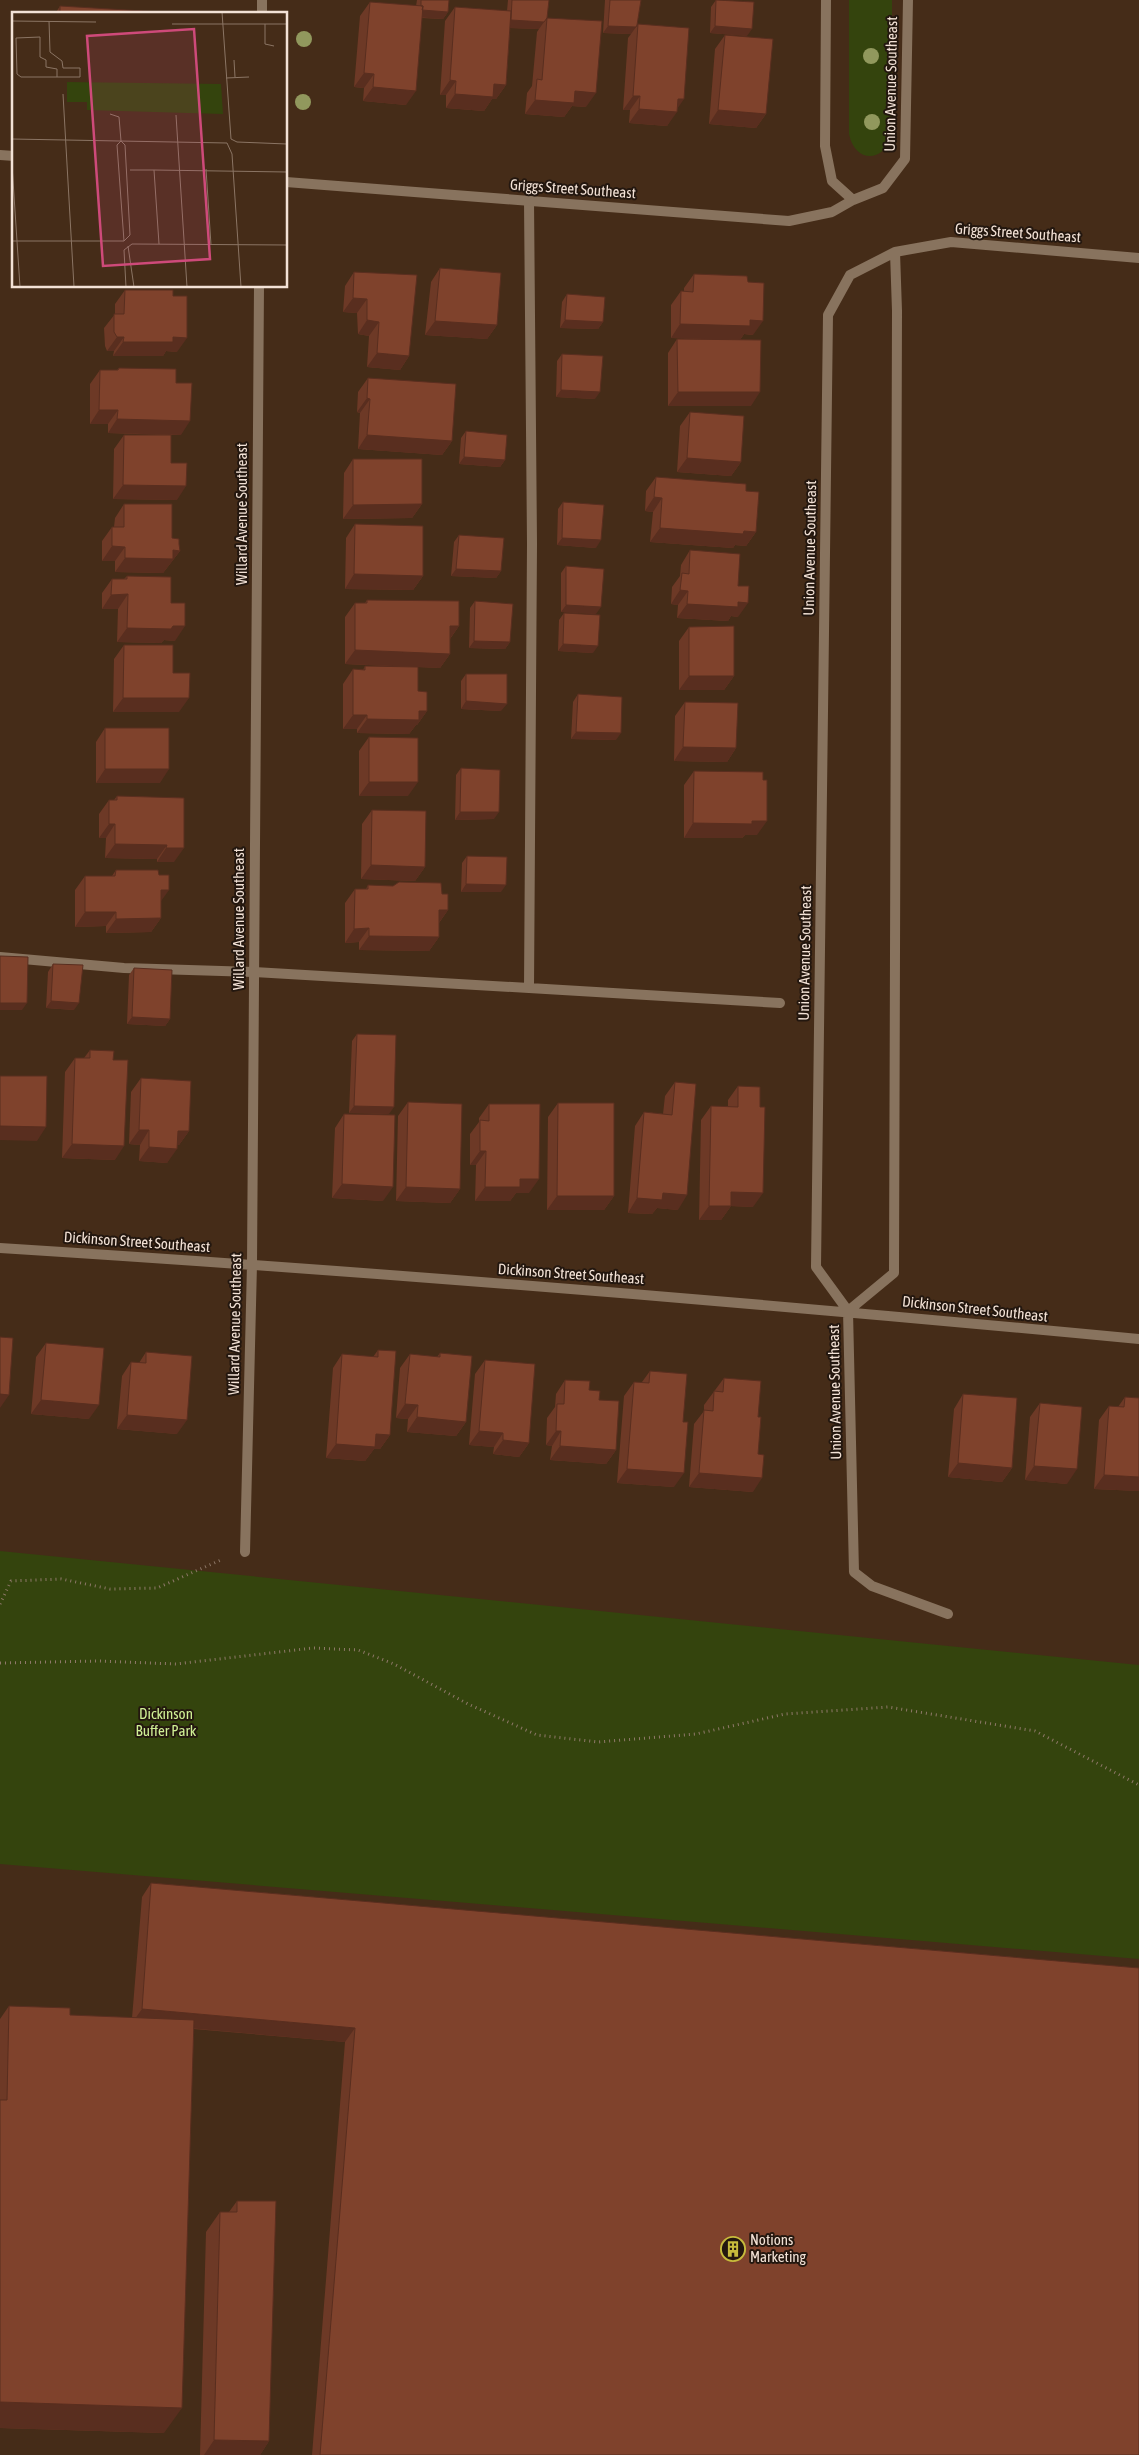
<svg xmlns="http://www.w3.org/2000/svg" width="1139" height="2455" viewBox="0 0 1139 2455" font-family="'Asap Condensed',sans-serif">
	<rect width="100%" height="100%" fill="#452c18"/>
	<!-- green -->
	<path fill="#34440d" d="M849,0h43v136c-9,27 -37,27 -43,-2z
		M0,1551l1139,114v294l-1139,-95z"/>
	<g fill="none" stroke-linecap="round" stroke-linejoin="round">
		<!-- path -->
		<path stroke="#8f7969" stroke-width="3" stroke-dasharray="1 4" stroke-linecap="butt" d="M0,1604l11,-23 50,-2 49,10 47,-1 64,-28
			M0,1663l98,-2 78,3 137,-16 45,2 36,14 74,40 69,31 61,7 98,-8 89,-20 103,-7 147,24 104,54"/>
		<!-- service -->
		<path stroke="#88735e" stroke-width="10" d="M0,957l124,11 130,4 275,16 3,-444 -3,-343
			M529,988l251,15"/>
		<!-- minor -->
		<path stroke="#88735e" stroke-width="10" d="M826,0l-1,146 7,35 21,19
			M262,14v-14
			M0,155l14,1
			M286,182l503,39 43,-9 21,-12 30,-12 22,-29 3,-159
			M0,1248c380,24 760,55 1139,91
			M848,1311l46,-38 3,-962 -2,-59
			M245,1552l7,-288 7,-978
			M948,1614l-76,-28 -18,-14 -6,-261 -32,-44 12,-952 22,-40 45,-23 56,-10 188,16"/>
	</g>
	<!-- trees -->
	<g fill="#91985d">
		<circle cx="304" cy="39" r="8"/>
		<circle cx="871" cy="56" r="8"/>
		<circle cx="303" cy="102" r="8"/>
		<circle cx="872" cy="122" r="8"/>
	</g>
	<!-- wall -->
	<path fill="#6d3926" d="M417,0h32l-1,12 -5,7 -21,-1 -16,87 -43,-4 1,-13 -10,-1 6,-71 10,-14 46,4z
		M508,0h41l-2,18 39,89 -14,-1 -8,11 -39,-3 2,-21 5,-7 5,-54 2,-3 -29,-1 -4,57 -10,14h-4l-8,12 -38,-3v-13h-6l5,-74 10,-14 52,4z
		M605,0h36l-4,25 1,-1 39,85 -10,17 -38,-3 1,-13h-7l5,-72 3,-4 -28,-1z
		M716,0l31,36 -37,-3 1,-26z
		M60,6l117,8h-122z
		M725,35l41,79 -10,14 -47,-4 6,-75z
		M440,268l57,57 -10,14 -62,-4 6,-53z
		M354,272l55,84 -9,14 -33,-3 2,-31 -11,-2 -1,-21 -14,-1 2,-26z
		M694,274l54,8 5,53 -9,-1 -4,6 11,66h-83v-53l9,-14 46,1 -52,-2v-33l10,-14 3,1v-4z
		M125,290l48,6 4,56 -11,-1 -3,5h-50l1,-5h-7l-2,-5 -1,-18 11,-14v-10z
		M567,294l36,28 -5,7 -38,-1 2,-26z
		M562,354l33,45 -39,-2 1,-36z
		M119,368l57,15 5,52h-10v28l6,37 -64,-1 1,-50 10,-14h39l-55,-2v-9h-18v-40l10,-14h17z
		M368,378l84,63 -10,14 -84,-6 2,-36 -3,-1 1,-20z
		M690,412l51,50 -10,14 -54,-4 3,-46z
		M466,431l39,29 -5,7 -41,-3 2,-26z
		M353,459l69,45 -10,14 -69,1 1,-46z
		M656,477l90,14 10,41 -10,14 -11,-1 -2,3 -83,-6 3,-30 -8,-1 1,-20z
		M563,502l33,46 -39,-3 1,-36z
		M124,504l48,34 8,13 -17,22 -48,-1v-11h-13v-20l10,-14h2l1,-9z
		M355,524l68,52 -10,14 -68,-1 1,-51z
		M459,535l42,36 -5,7 -45,-2 3,-34z
		M690,550l48,36v31l-7,-1 -3,5 -51,-3 1,-13 -7,-1 1,-17 8,-11 1,-11z
		M566,566l30,48 -35,-2v-39z
		M127,576l44,27 4,38 -11,-1 -3,3 -44,-1 1,-33h-16v-16l10,-14h12z
		M367,600l92,26 -9,13v15l-10,14 -22,-1v24l9,20 -10,14h-1l-7,9 -52,-1v-4h-14v-45l10,-15 10,1 2,-4 43,1 -63,-3v-47l10,-14h10z
		M475,601l35,41 -5,7 -36,-1 1,-40z
		M564,613l29,40 -35,-2 1,-31z
		M689,627l45,49 -10,14h-45v-49z
		M124,645l49,28 6,39h-66l1,-53z
		M466,674l35,37 -40,-2v-28z
		M578,694l38,46 -45,-1 2,-37z
		M685,702l51,46 -9,14 -53,-1 1,-45z
		M105,728l55,55h-64v-41z
		M369,737l39,59h-49v-45z
		M461,768l33,51 -39,1 1,-45z
		M694,771l63,64h-12l-3,3h-58v-53z
		M117,796l67,2 -10,64h-17v-3l-52,-1 1,-20h-7v-24l10,-14h5z
		M372,810l53,57 -10,14 -54,-2 1,-55z
		M467,856l34,36h-40l1,-29z
		M116,870l45,32v16l-10,14 -45,1v-7l-31,1v-37l10,-14h27z
		M368,885l74,9 6,16 -9,13v14l-10,14 -70,-1v-8l-14,1v-40l10,-14h11z
		M53,964l21,46 -28,-2 2,-36z
		M134,968l36,51 -5,7 -38,-2 2,-49z
		M357,1034l32,80 -40,-1 3,-72z
		M90,1050l23,10 2,100 -53,-2 3,-86 10,-14h9z
		M141,1078l48,53 -10,14h-2l-10,18 -28,-2 1,-16 -11,-1 2,-52z
		M675,1082l3,128 -21,-2 -5,6 -24,-1 7,-87 9,-14 19,2 2,-18z
		M738,1086l15,121 -22,-1 -10,14h-22l2,-100 10,-14h17v-6z
		M408,1102l52,87 -10,14 -54,-2 2,-85z
		M558,1103l56,93 -10,14h-57l1,-93z
		M489,1104l40,89h-13l-6,8h-35l1,-36h-6v-31l9,-12v-4z
		M344,1114l39,87 -51,-3 3,-70z
		M46,1343l43,76 -58,-5 5,-57z
		M378,1350l12,85 -10,14h-6l-9,12 -39,-3 7,-90 9,-14 31,3z
		M146,1352l31,82 -60,-5 5,-53 9,-14 8,1z
		M440,1353l26,69 -10,14 -49,-4 1,-13 -12,-1 4,-50 10,-14 27,3z
		M485,1360l44,83 -10,14 -26,-3 1,-7 -25,-2 6,-71z
		M650,1371l24,116 -57,-4 7,-87 10,-14h8z
		M724,1378l29,114 -64,-5 5,-63 10,-13v-6z
		M565,1380l24,10 10,10 17,50 -10,14 -56,-4 2,-14 -6,-1 1,-27 8,-11 1,-13z
		M963,1394l49,74 -10,14 -54,-5 6,-68z
		M1125,1397l14,94 -45,-2 5,-69 10,-14 9,1z
		M1040,1403l27,81 -42,-4 5,-63z
		M151,1883l988,572h-827l33,-413 -151,-13 -30,404 -164,-5v-409l9,-13 61,9 62,3 10,-121z
		M237,2201l32,240 -9,14h-60l6,-223 14,-20h9z"/>
	<!-- shaded-wall -->
	<path fill="#592e1f" d="M420,10l28,2 -5,7 -28,-2z
		M510,20l34,2 -5,7 -34,-1z
		M608,26l28,1 -5,7 -28,-1z
		M715,26l37,3 -5,7 -37,-3z
		M364,73l10,1 -10,14 -10,-1z
		M450,80l6,1 -10,14h-6z
		M494,84l12,1 -10,14h-4l-8,12 -38,-3 9,-14z
		M373,87l43,4 -10,14 -43,-4z
		M575,91l21,2 -10,14 -14,-1 -8,11 -39,-3 10,-14z
		M633,96h7l-10,14h-7z
		M678,99h6l-9,13h2l-10,14 -38,-3 10,-14z
		M718,110l48,4 -10,14 -47,-4z
		M92,286h87v1z
		M353,298l14,1 -10,14 -14,-1z
		M367,320l12,2 -10,14 -11,-2z
		M565,320l38,2 -5,7 -38,-1z
		M750,320l13,1 -10,14 -9,-1 -4,6 -69,-2 9,-14z
		M435,321l62,4 -10,14 -62,-4z
		M117,337h7l-10,14h-7z
		M173,337l14,1 -10,14 -11,-1 -3,5h-50l10,-14z
		M377,353l32,3 -9,14 -33,-3z
		M561,390l39,2 -5,7 -39,-2z
		M678,392h82l-9,14h-83z
		M367,398l3,1 -10,14 -3,-1z
		M99,410h19l-10,14h-18z
		M117,419l73,2 -9,14 -73,-2z
		M367,435l85,6 -10,14 -84,-6z
		M464,457l41,3 -5,7 -41,-3z
		M687,458l54,4 -10,14 -54,-4z
		M123,485l63,1 -9,14 -64,-1z
		M654,497l8,1 -9,14 -8,-1z
		M422,504l-10,14 -69,1 10,-14z
		M660,528l84,3 12,1 -10,14 -11,-1 -2,3 -83,-6z
		M562,538l39,2 -5,8 -39,-3z
		M112,546l13,1 -10,14h-13z
		M173,550l7,1 -17,22 -48,-1 10,-14z
		M456,569l45,2 -5,7 -45,-2z
		M354,574l69,2 -10,14 -68,-1z
		M680,590l8,1 -10,14 -7,-1z
		M128,594l-10,15h-16l9,-14z
		M738,602l10,1 -10,14 -7,-1 -3,5 -51,-3 10,-14z
		M566,605l35,2 -5,7 -35,-2z
		M173,626h12l-10,15 -11,-1 -3,3 -44,-1 10,-14z
		M450,626h9l-10,14z
		M474,641l36,1 -5,7 -36,-1z
		M563,644l35,2 -5,7 -35,-2z
		M355,650l95,4 -10,14 -95,-4z
		M689,676h45l-10,14h-45z
		M123,698h66l-10,14h-66z
		M466,701l41,3 -6,7 -40,-2z
		M419,711h8l-10,14h-1l-7,9 -52,-1 10,-14z
		M353,715h14l-10,14h-14z
		M576,732l45,1 -5,7 -45,-1z
		M683,747l53,1 -9,14 -53,-1z
		M105,769h64l-9,14h-64z
		M369,782h49l-10,14h-49z
		M460,812h39l-5,7 -39,1z
		M752,821h15l-10,14h-12l-3,3h-58l9,-15z
		M109,824h6l-9,14h-7z
		M115,844l52,1 -10,14 -52,-1z
		M166,848h18l-10,14h-17z
		M371,865l54,2 -10,14 -54,-2z
		M466,884l40,1 -5,7h-40z
		M161,890h8l-10,14z
		M439,910h9l-10,14z
		M85,912h31l-10,14 -31,1z
		M161,918l-10,14 -45,1 10,-14z
		M369,928l-10,14 -14,1 9,-14z
		M369,936l70,1 -10,14 -70,-1z
		M51,1001l28,2 -5,7 -28,-2z
		M0,1003h27l-5,7h-22z
		M132,1017l38,2 -5,7 -38,-2z
		M354,1106l40,1 -5,7 -40,-1z
		M0,1126l46,1 -9,14 -37,-1z
		M139,1130h10l-9,15 -11,-1z
		M178,1131h11l-10,14h-11z
		M72,1144l52,2 -9,14 -53,-2z
		M149,1147l28,2 -10,14 -28,-2z
		M480,1151h6l-10,14h-6z
		M520,1179h19l-10,14h-13l-6,8h-35l10,-14z
		M342,1184l51,3 -10,14 -51,-3z
		M406,1187l54,2 -10,14 -54,-2z
		M731,1192l32,1 -10,14 -22,-1 -10,14h-22l10,-14z
		M663,1193l24,2 -9,15 -21,-2 -5,6 -24,-1 9,-15z
		M557,1196h57l-10,14h-57z
		M0,1394l9,1 -9,13z
		M41,1400l58,5 -10,14 -58,-5z
		M405,1404l13,1 -10,14 -12,-1z
		M127,1415l60,5 -10,14 -60,-5z
		M417,1417l49,5 -10,14 -49,-4z
		M479,1431l24,2 -9,14 -25,-2z
		M556,1431h5l-9,15 -6,-1z
		M376,1434l14,1 -10,14h-6l-9,12 -39,-3 10,-14z
		M503,1440l26,3 -10,14 -26,-3z
		M560,1446l56,4 -10,14 -56,-4z
		M958,1463l54,5 -10,14 -54,-5z
		M1034,1466l43,3 -10,15 -42,-4z
		M627,1469l57,4 -10,14 -57,-4z
		M699,1473l63,5 -9,14 -64,-5z
		M1104,1475l35,2v14l-45,-2z
		M142,2009l213,19 -10,14 -213,-19z
		M0,2402l182,6 -18,25 -164,-5z
		M214,2440l55,1 -9,14h-56z"/>
	<!-- building -->
	<path fill="#7f422c" stroke="#592e1f" d="M421,0h28l-1,12 -26,-2 1,-4h-2z
		M512,0h37l-2,18 -3,4 -33,-2z
		M610,0h31l-4,25 -1,2 -28,-1z
		M716,0l38,2 -2,27 -37,-3z
		M370,2l53,4 -7,85 -43,-4 1,-13 -10,-1z
		M60,6l117,7v1h-117z
		M455,7l56,4 -5,74 -12,-1 -1,13 -38,-3 1,-13 -6,-1z
		M547,18l55,3 -6,72 -21,-2 -1,12 -39,-3 2,-21 5,1z
		M638,24l51,4 -5,71h-6l-1,13 -38,-3 1,-13h-7z
		M725,35l48,4 -7,75 -48,-4z
		M440,268l61,5 -4,52 -62,-4z
		M354,272l63,3 -8,81 -32,-3 2,-31 -12,-2v-21l-14,-1z
		M694,274l53,2 1,6 16,1 -1,38 -13,-1v6l-70,-2 1,-33 12,1z
		M125,290h48v6h14v42l-14,-1v5h-50l1,-5h-7l-3,-5v-18h10z
		M567,294l38,3 -2,25 -38,-2z
		M677,339l84,1 -1,52h-82z
		M562,354l41,2 -3,36 -39,-2z
		M119,368l57,1v14h16l-2,38 -73,-2 1,-9h-19l1,-40h18z
		M368,378l88,6 -4,57 -85,-6 3,-36 -3,-1z
		M690,412l54,4 -3,46 -54,-4z
		M466,431l41,4 -2,25 -41,-3z
		M124,435h47v28h16l-1,23 -63,-1z
		M353,459h69v45l-69,1z
		M656,477l90,7v7l13,1 -3,40 -12,-1 -1,3 -83,-6 2,-30 -8,-1z
		M563,502l41,3 -3,35 -39,-2z
		M124,504h48v34l7,1v5l1,7 -7,-1v9l-48,-1v-11l-13,-1v-19h12z
		M355,524l68,2v50l-69,-2z
		M459,535l45,3 -3,33 -45,-2z
		M690,550l50,4 -2,32h11l-1,17 -10,-1v5l-51,-3 1,-13 -8,-1 2,-17 7,1z
		M566,566l38,3 -3,38 -35,-2z
		M127,576l44,1v26h14v23h-12l-2,3 -44,-1 1,-34 -17,1 1,-16h15z
		M367,600l92,1v25h-9v28l-95,-4v-47h12z
		M475,601l38,3 -3,38 -36,-1z
		M564,613l36,2 -2,31 -35,-2z
		M734,626v50h-45v-49z
		M124,645h49v28h17l-1,25h-66z
		M365,666l53,1v24l9,1v19h-8v9l-52,-1v-4h-14v-46l12,1z
		M466,674h41v30l-41,-3z
		M578,694l44,3 -1,36 -45,-1z
		M685,702l53,1 -2,45 -53,-1z
		M105,728h64v41h-64z
		M369,737l49,1v44h-49z
		M461,768l39,2 -1,42h-39z
		M694,771l69,1v8h4v41h-15v3l-59,-1z
		M117,796l67,2v50h-18l1,-3 -52,-1v-20h-6v-24h8z
		M372,810l54,1 -1,56 -54,-2z
		M467,856l40,1 -1,28 -40,-1z
		M116,870h42l1,5h10v15h-8v28l-45,1v-7h-31v-36h30z
		M399,882l42,1 1,11h6v16h-9v27l-70,-1v-8l-15,1 1,-40h13v-4l25,1z
		M0,956l28,1 -1,46h-27z
		M53,964l30,1 -4,38 -28,-2z
		M134,968l38,2 -2,49 -38,-2z
		M357,1034l39,1 -2,72 -40,-1z
		M90,1050l24,1 -1,9h15l-4,86 -52,-2 3,-86h15z
		M0,1076h47l-1,51 -46,-1z
		M141,1078l50,3 -2,50h-11l-1,18 -28,-2v-17h-10z
		M675,1082l21,2 -9,111 -24,-2 -1,7 -25,-2 7,-86 28,3z
		M738,1086l22,1v20h5l-2,86 -32,-1v14h-22l2,-100 27,1z
		M408,1102l54,2 -2,85 -54,-2z
		M558,1103h56v93h-57z
		M489,1104h51l-1,75h-19v8h-35l1,-36h-6v-31l9,1z
		M344,1114l51,1 -2,72 -51,-3z
		M0,1337l13,1 -4,57 -9,-1z
		M46,1343l58,5 -5,57 -58,-5z
		M378,1350l18,1 -6,84 -14,-1 -1,13 -39,-3 6,-90 36,3z
		M146,1352l46,4 -5,64 -60,-5 4,-53 15,1z
		M440,1353l32,3 -6,66 -49,-5 1,-12 -13,-1 5,-50 30,3z
		M485,1360l50,4 -6,79 -26,-3v-7l-24,-2z
		M650,1371l37,3 -4,48h5l-4,51 -57,-4 7,-87 15,1z
		M724,1378l37,3 -3,36h3l-3,37 6,1 -2,23 -63,-5 5,-63 9,1 1,-20 9,1z
		M565,1380l25,1 -1,9 11,1 -1,9 20,1 -3,49 -56,-4 1,-15h-5l1,-27h7z
		M963,1394l54,4 -5,70 -54,-5z
		M1125,1397l14,1v79l-35,-2 5,-69 15,1z
		M1040,1403l42,4 -5,62 -43,-3z
		M151,1883l988,85v487h-819l35,-427 -213,-19z
		M9,2006l61,2v7l124,5 -12,388 -182,-6v-302h7z
		M237,2201h39l-7,240 -55,-1 6,-228h17z"/>
	<!-- icons -->
	<defs>
		<symbol id="building-ring" viewBox="-11 -11 22 22"><circle r="9.5" fill="#23170f" stroke="#c7bb3c" stroke-width="1.5"/><path d="M-4-6H4V6H1V3H-1V6H-4ZM-2.5-4.3h1.7v1.8h-1.7ZM.8-4.3h1.7v1.8H.8ZM-2.5-1h1.7V.8h-1.7ZM.8-1h1.7V.8H.8Z" fill="#c7bb3c"/></symbol>
	</defs>
	<g fill-rule="evenodd">
		<use href="#building-ring" x="719" y="2235" width="28" height="28"/>
	</g>
	<g text-anchor="middle" stroke-width="4" stroke-linejoin="round" paint-order="stroke">
		<!-- street labels -->
		<g font-size="15" fill="#f3e2d6" stroke="#23170f">
			<text transform="translate(891 84) rotate(-89)" y="5">Union Avenue Southeast</text>
			<text transform="translate(573 189) rotate(4)" y="5">Griggs Street Southeast</text>
			<text transform="translate(1018 233) rotate(4)" y="5">Griggs Street Southeast</text>
			<text transform="translate(242 514) rotate(-90)" y="5">Willard Avenue Southeast</text>
			<text transform="translate(810 548) rotate(-89)" y="5">Union Avenue Southeast</text>
			<text transform="translate(239 919) rotate(-90)" y="5">Willard Avenue Southeast</text>
			<text transform="translate(805 953) rotate(-89)" y="5">Union Avenue Southeast</text>
			<text transform="translate(137 1242) rotate(4)" y="5">Dickinson Street Southeast</text>
			<text transform="translate(571 1274) rotate(4)" y="5">Dickinson Street Southeast</text>
			<text transform="translate(975 1309) rotate(6)" y="5">Dickinson Street Southeast</text>
			<text transform="translate(235 1324) rotate(-89)" y="5">Willard Avenue Southeast</text>
			<text transform="translate(835 1392) rotate(-91)" y="5">Union Avenue Southeast</text>
		</g>
		<!-- park labels -->
		<g font-size="15" fill="#d0f095" stroke="#23170f">
			<text x="166" y="1719">Dickinson<tspan x="166" dy="17">Buffer Park</tspan></text>
		</g>
		<!-- poi labels -->
		<g font-size="15" fill="#f3e2d6" stroke="#23170f" text-anchor="start">
			<text x="750" y="2245">Notions<tspan x="750" dy="17">Marketing</tspan></text>
		</g>
	</g>
	<!-- overview -->
	<g transform="translate(12 12)">
		<rect width="275" height="275" fill="#452c18"/>
		<path d="M55,70l154,2 2,30 -136,-4v-8h-20z" fill="#34440d"/>
		<path fill="none" stroke="#8b7564" stroke-width="1" d="M210,0l9,127 6,3 50,2M0,9l84,1M37,9l1,31 12,9 1,7h17v9h-59l-4,-3 -1,-36 24,-1v20l6,3v7l11,2v8M160,12h115M253,12v20l9,2M222,48l1,17M214,66l23,-1M51,82l11,193M98,102l9,3 2,24 4,4 5,90 -6,6M164,103l11,172M0,127l215,4 5,11 9,133M109,129l-4,4 7,96M0,153l8,122M194,157l5,76M118,158h24M0,229h112M147,232l-5,-74 133,2M116,234l6,41M114,275l-2,-37 8,-6 155,1"/>
		<path fill="#ce4a7a" fill-opacity="0.15" stroke="#ce4a7a" stroke-width="2.5" d="M182,17l16,230 -107,7 -16,-230z"/>
		<rect width="275" height="275" fill="none" stroke="#f3e2d6" stroke-width="2.5"/>
	</g>
</svg>
